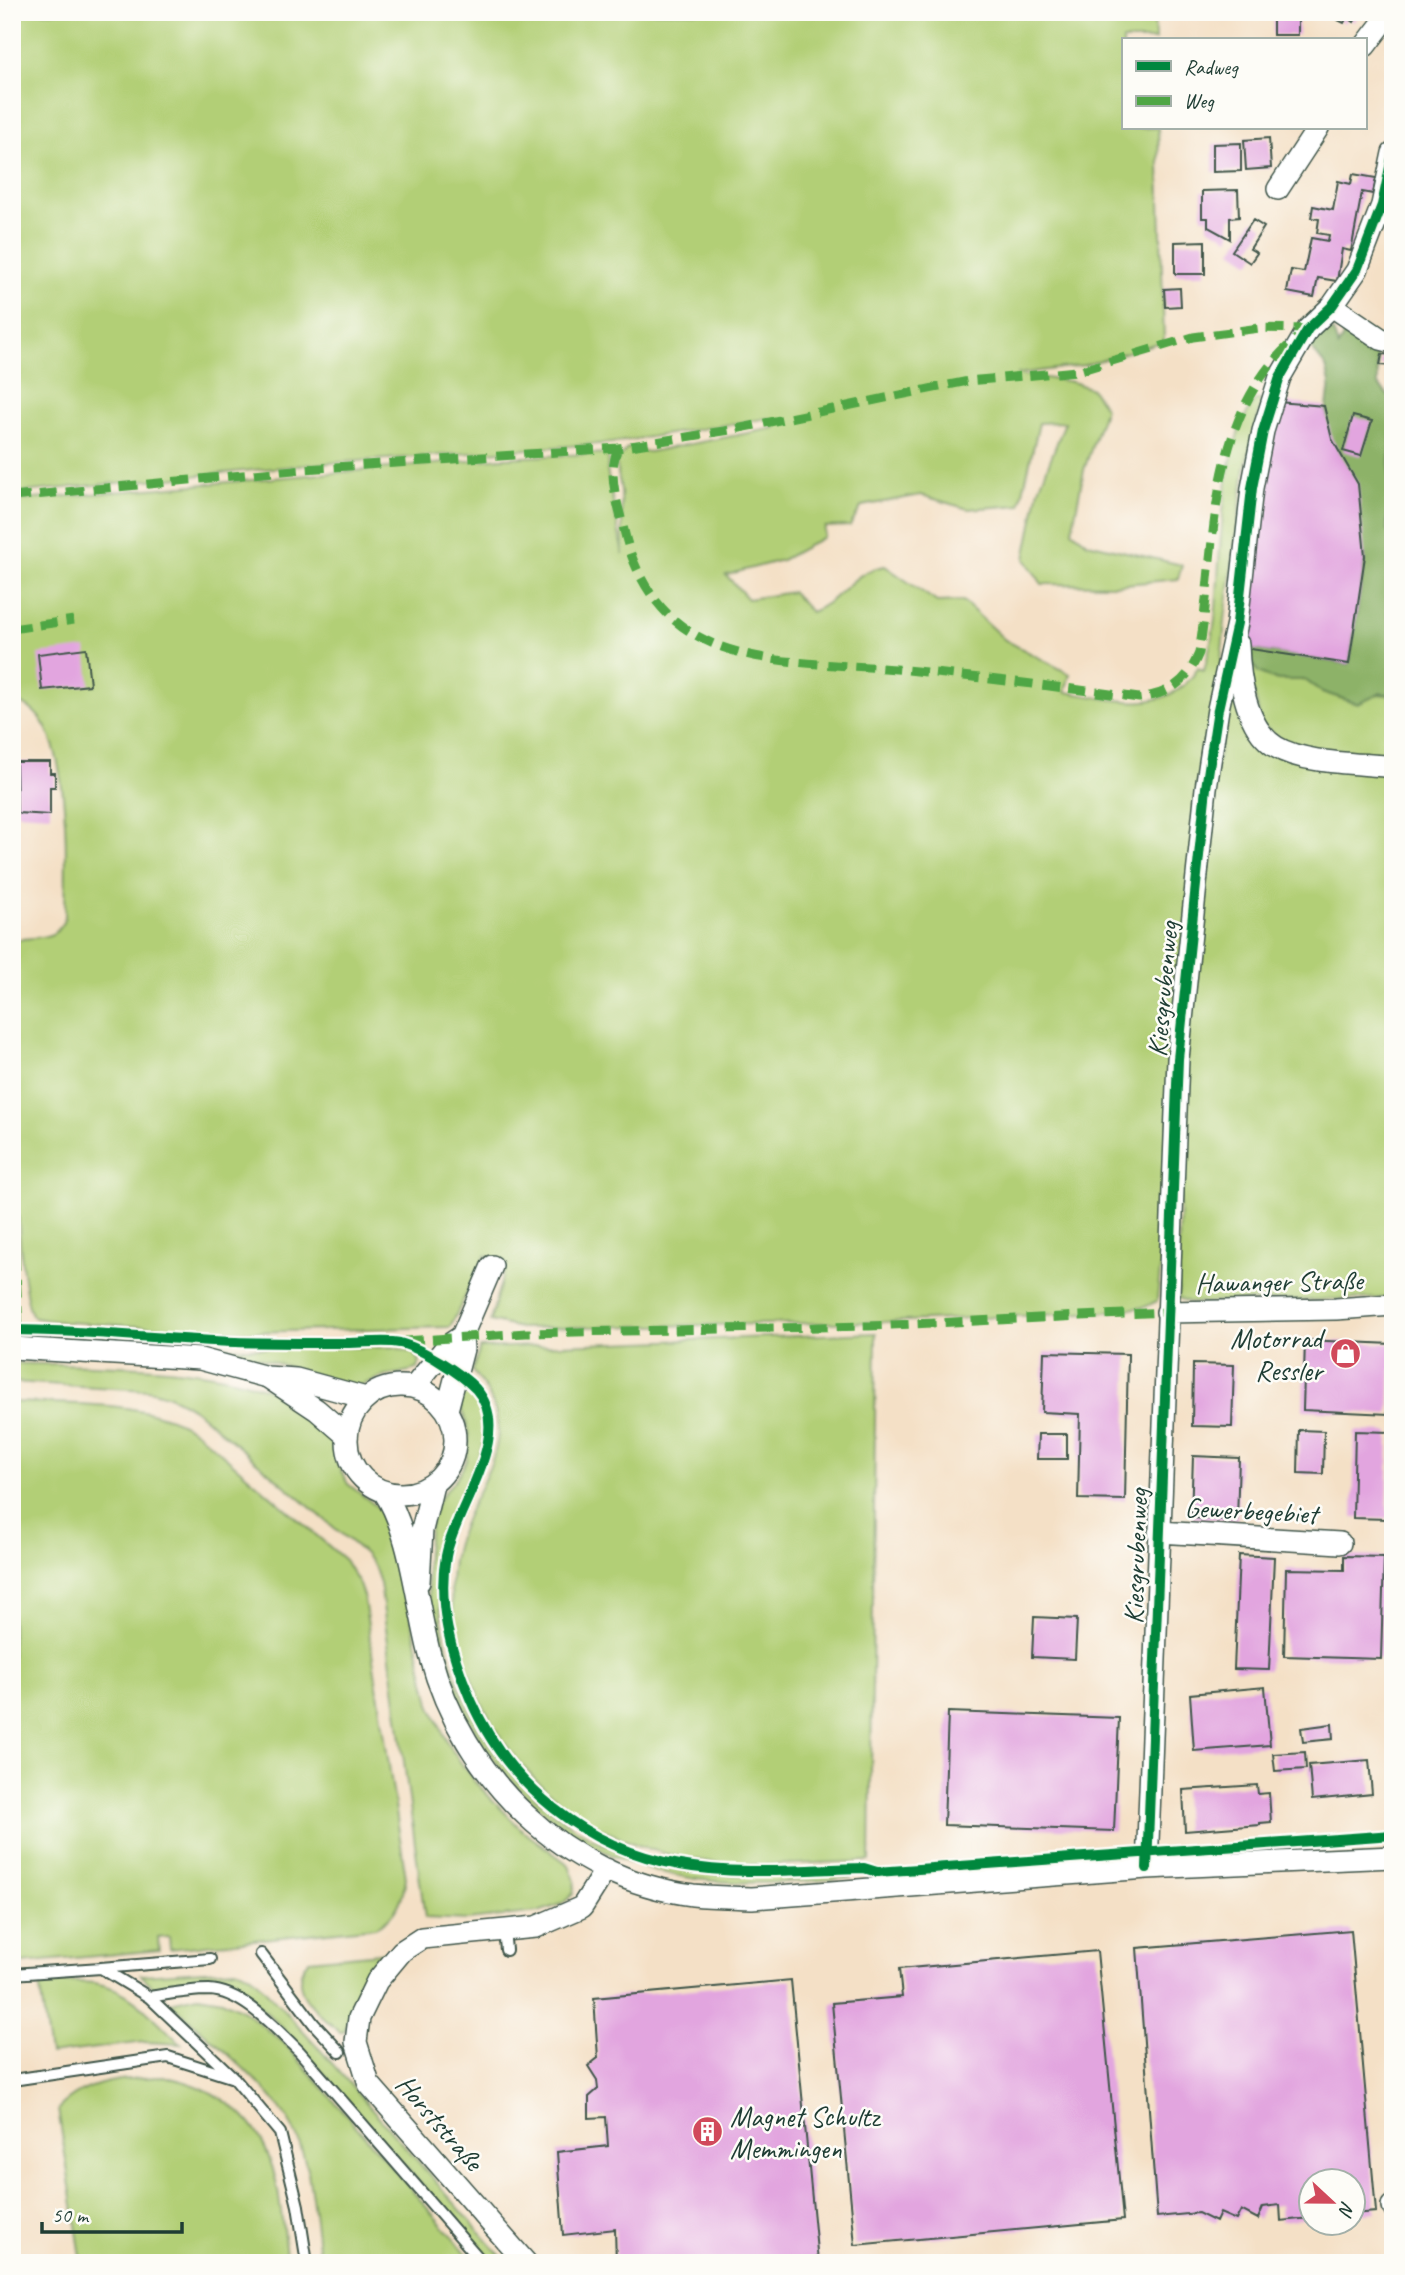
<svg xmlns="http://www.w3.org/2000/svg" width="1405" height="2275" viewBox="0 0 1405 2275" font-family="Caveat,sans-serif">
	<rect width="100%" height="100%" fill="#fdfcf7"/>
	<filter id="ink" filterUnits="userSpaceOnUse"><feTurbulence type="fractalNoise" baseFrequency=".0143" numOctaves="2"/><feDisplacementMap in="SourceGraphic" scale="14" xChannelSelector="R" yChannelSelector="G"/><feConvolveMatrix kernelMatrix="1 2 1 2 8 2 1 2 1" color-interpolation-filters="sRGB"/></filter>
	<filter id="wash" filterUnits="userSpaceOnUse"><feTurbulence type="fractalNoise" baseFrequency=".00686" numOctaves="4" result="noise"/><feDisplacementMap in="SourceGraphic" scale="28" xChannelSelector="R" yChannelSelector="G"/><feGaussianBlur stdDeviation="1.57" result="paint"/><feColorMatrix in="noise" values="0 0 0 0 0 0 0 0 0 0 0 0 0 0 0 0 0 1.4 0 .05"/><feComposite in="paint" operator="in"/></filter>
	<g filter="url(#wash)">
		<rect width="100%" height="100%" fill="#f4e0c6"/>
		<!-- green -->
		<path fill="#b2cf76" stroke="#688655" stroke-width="2" d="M12,12h1142l1,28h-32v88h35l6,213 -79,24 -68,9 56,8 19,7 13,19 -21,62 -12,61 16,12 94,22 -4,14 -63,6 -73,-1 -17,-25 14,-70 26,-67 -26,1 -19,82 -52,4 -47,-14 -59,11 -12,20 -25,1 -1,10 -42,23 -56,15 22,24 44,-7 19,20c31,-12 40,-41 74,-46l52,36 26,-1 42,39 65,34 -5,18c47,7 104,26 133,-24l6,3c4,-17 9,-34 11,-52 6,-55 4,-177 41,-219h6l-17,68 -19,143 -69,690 -12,6 -40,5 -220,10 -365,6 -30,-7 16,-56 -20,-10 -36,72 -203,5 -184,-10 -29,-4c-22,-26 -22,-324 -22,-377 23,-6 47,2 53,-25 0,-44 12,-209 -53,-214v-201l491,-43 106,-5 -2,17 16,85 -2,-65 -5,-27 11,-15 22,4 126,-24 -6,-10 -157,25 -296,21 -304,29z
			M1244,648l31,32 30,-1 17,13 71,3v67l-97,-12 -35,-26z
			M1234,676l29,68 130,28v526l-202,5 -13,-5 4,-207 30,-302z
			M876,1333l-6,528c-45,1 -93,6 -138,3 -108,-6 -202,-61 -250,-160 -19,-41 -37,-97 -29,-143 12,-77 82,-117 19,-190l8,-23z
			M36,1336l124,5 84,7 150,-1 19,6 7,8 -2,8 -36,8 -25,10 -98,-29 -58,-10 -160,-6z
			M12,1363c75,3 214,-2 277,37 15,9 28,23 42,33l4,27 13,24 32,25 18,49 32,146 19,42 25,35 49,50 46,34 6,16 -2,13 -11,10 -24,8 -70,8 -43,-2 -45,-335 -6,-17 -10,-13 -166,-141c-17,-11 -31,-19 -51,-22l-135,-8z
			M465,1389c18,5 22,36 19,51 -9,39 -36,73 -42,114 -6,40 -1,76 11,115 34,109 133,191 247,204 49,5 99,1 148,-1l3,6c-51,4 -103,8 -154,1 -114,-15 -206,-92 -246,-199 -15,-41 -29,-96 -23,-140 1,-10 5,-32 11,-40 9,-14 21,-23 27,-39 4,-13 4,-29 -1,-42 -1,-4 -5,-10 -5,-15 0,-4 4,-11 5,-15z
			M12,1402c58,3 139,-3 187,32l146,126 13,22 6,17 42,279c-3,21 -10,40 -31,49l-205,22 -1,-12 -11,1 1,12 -147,14z
			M390,1952l-33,42 -13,38h-5c-20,-19 -56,-44 -30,-72z
			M236,1969l15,6 57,61 199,227h-17l-193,-220c-21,-22 -53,-57 -86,-59 -18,-1 -37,4 -55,5l-15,-14z
			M39,1983c20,0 41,-3 60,1 34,6 58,38 82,60l-36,-2 -95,12z
			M198,1996l24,4 22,11 40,32 191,220h-155c-7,-48 -7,-106 -34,-147 -25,-37 -83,-83 -116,-114z
			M164,2077c42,7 84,31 102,73 15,33 16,77 21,113h-205l-24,-154c27,-29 68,-31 106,-32z"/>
		<!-- forest -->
		<path fill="#8db267" stroke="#56784e" stroke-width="2" d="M1347,329h10l20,19 1,37 15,15 -6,130 6,9v156l-12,-2 -23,11 -36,-12 -17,-12h-30l-17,-8 -14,-24 105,16 16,-107 -42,-119 7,-55 -4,-16 -16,-20 1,-9 7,-6 15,-1 5,15z"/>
		<g id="blocks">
			<!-- building -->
			<path fill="#e2a5df" d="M1280,12h27v5h-9v18h-25v-20h7z
				M1340,12h20l-6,10 -7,-5 -3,6 -8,-4z
				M1269,138l2,30 -25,2 -2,-30z
				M1241,143v28l-28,1v-28z
				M1353,174l23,4 -3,16 -11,-2 -11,59 -9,-2 -5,32 -19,-3 -4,19 -27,-5 4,-22 13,2 7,-34 17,3 1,-6 -12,-2 2,-14 -8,-1 2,-12 20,4 5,-29 13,3z
				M1238,190l1,27 -9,1v21l-22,-12v-9h-6v-27z
				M1253,220l11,7 -14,22 7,4 -7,10 -18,-12z
				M1205,241v33h-30v-32z
				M1180,288l1,18 -16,1 -1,-18z
				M1382,354l11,1v11l-13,-1z
				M1278,402l46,4 8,33 26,45 7,72 -16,108 -105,-16 17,-173z
				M1353,416l19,5 -11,35 -18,-5z
				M86,648l4,37 -48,5 -4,-36z
				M16,762h34v11h5v14h-5v28l-33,-2z
				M1305,1340l87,4 -3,70 -86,-4z
				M1044,1352l84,2 -3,146 -47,-1 2,-85 -38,-2z
				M1193,1364l41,1 -2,62 -40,-1z
				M1299,1430l25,1 -1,43 -25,-1z
				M1355,1431l34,1 -2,87 -34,-1z
				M1038,1434h29v25h-30z
				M1193,1456l46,2 -2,62 -46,-2z
				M1239,1555l35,2 -5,113 -35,-1z
				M1344,1556l40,1 -3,102 -97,-3 2,-87 58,1z
				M1034,1617l43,2 -2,40 -43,-2z
				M1265,1687l5,58 -76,6 -4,-57z
				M948,1712l171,6 -5,113 -170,-6z
				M1332,1724l1,15 -30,3 -2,-14z
				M1305,1752l1,17 -31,2 -2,-17z
				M1369,1760l3,34 -60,6 -3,-35z
				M1257,1785l1,9 11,-1 2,29 -11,1v2l-75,6 -2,-41z
				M1351,1930l25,282 -24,2v-34h-42v38l-29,3 -1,-16 -17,2 -5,12 -17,-9 -5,10 -16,-7 -4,9 -18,-9 -41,4 -20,-269z
				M1097,1951l26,269 -268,25 -23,-242 70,-6 -3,-28z
				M791,1980l27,282 -202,1 -1,-34 -52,6 -6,-83 51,-6 -2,-29 -17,1v-21l9,-8 -1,-9 -9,-14 10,-8 -4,-60z"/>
		</g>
	</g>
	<g filter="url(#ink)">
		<use href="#blocks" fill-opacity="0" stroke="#3f554a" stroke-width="2"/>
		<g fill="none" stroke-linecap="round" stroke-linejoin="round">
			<defs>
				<path id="service" d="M504,1930l2,20
					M261,1954l53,70 26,28
					M101,1968l109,-9
					M12,1974l89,-6 48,29 83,79
					M149,1997c19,-3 40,-7 60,-7 34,1 67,39 90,61l184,212
					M19,2079l149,-22 66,21 46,55 18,73 9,57"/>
				<path id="minor" d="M1365,46l26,-34
					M1278,189l40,-61
					M1332,306l49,33 12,3
					M1238,644c1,32 7,84 38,103 28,17 84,16 117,20
					M1167,1312l169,-3 57,-4
					M12,1348l188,11 67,18 29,2 70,19
					M269,1378l48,32 30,26
					M347 1440a54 54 0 1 1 108 0a54 54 0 1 1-108 0Z
					M414,1387l33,-41 15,-10
					M447,1410l16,-61 -1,-13 30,-70
					M384,1492c27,40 33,115 46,163 33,122 134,224 263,240 20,2 39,2 59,3l395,-30 246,-11
					M1159,1532l181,11
					M419,1582l3,-52 11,-45
					M1147,1868l31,-809 28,-271 12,-79 19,-86 15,-135 11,-57 17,-54 28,-48 24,-23 25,-36 25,-65 11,-52
					M1392,2206h1
					M526,2263l-157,-179 -13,-42 3,-24 18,-37 25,-30 20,-13 114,-11 46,-20 24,-38"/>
			</defs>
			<!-- service casing -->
			<use href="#service" stroke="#3f554a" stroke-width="14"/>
			<!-- minor casing -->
			<use href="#minor" stroke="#3f554a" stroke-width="24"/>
			<!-- service -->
			<use href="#service" stroke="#fff" stroke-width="10"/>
			<!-- minor -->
			<use href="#minor" stroke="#fff" stroke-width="21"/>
			<!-- quiet -->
			<path stroke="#4fa644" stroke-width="9" stroke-dasharray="18 9" stroke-linecap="butt" d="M618,448c-11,24 -1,53 5,78 34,152 163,132 284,144 77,8 155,17 232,28 31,-4 48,-16 60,-45 18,-107 6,-238 98,-315
				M12,497l293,-28 313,-21 118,-19 232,-48 110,-10 115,-34 66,-9 49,1
				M12,629l62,-9
				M12,1198l7,132
				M405,1341l121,-8 343,-7 298,-14"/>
			<defs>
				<path id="cycleway" d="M12,1330c75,0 148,9 223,12 38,1 76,1 114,1 16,0 35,-3 51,0 21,5 61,30 76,46 40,45 -21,118 -30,167 -9,49 5,97 24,142 37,87 116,151 210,167 60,11 123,4 184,3l13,4 516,-37
					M1147,1868l31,-809 28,-271 12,-79 19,-86 15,-135 11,-57 17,-54 28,-48 24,-23 25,-36 25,-65 11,-52"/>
			</defs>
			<!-- cycleway casing -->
			<use href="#cycleway" stroke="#fdfcf7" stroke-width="15"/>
			<!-- cycleway -->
			<use href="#cycleway" stroke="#00873e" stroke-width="10"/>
		</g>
	</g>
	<!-- icons -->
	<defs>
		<symbol id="shop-disc" viewBox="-11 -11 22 22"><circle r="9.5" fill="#d1495b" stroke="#fdfcf7"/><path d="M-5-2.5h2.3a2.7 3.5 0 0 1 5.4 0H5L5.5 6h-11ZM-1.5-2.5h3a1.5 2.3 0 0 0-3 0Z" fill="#fff"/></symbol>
		<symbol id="building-disc" viewBox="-11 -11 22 22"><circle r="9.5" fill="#d1495b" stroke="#fdfcf7"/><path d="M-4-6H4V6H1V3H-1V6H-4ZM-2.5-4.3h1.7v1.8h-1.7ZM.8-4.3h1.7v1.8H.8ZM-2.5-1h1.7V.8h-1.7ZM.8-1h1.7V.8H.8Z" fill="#fff"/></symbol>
	</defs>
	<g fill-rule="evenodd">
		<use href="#shop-disc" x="1328" y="1336" width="35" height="35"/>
		<use href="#building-disc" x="690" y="2114" width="35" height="35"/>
	</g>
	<g text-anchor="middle" stroke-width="5" stroke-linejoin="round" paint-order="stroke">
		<!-- street labels -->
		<g font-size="28" fill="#1f3d34" stroke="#fdfcf7">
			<text transform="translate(1162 989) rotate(-85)" y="10">Kiesgrubenweg</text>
			<text transform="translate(1279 1281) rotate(-1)" y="10">Hawanger Straße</text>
			<text transform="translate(1251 1510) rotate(3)" y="10">Gewerbegebiet</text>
			<text transform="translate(1135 1556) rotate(-88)" y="10">Kiesgrubenweg</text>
			<text transform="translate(440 2122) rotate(49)" y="10">Horststraße</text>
		</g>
		<!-- poi labels -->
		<g font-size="28" fill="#1f3d34" stroke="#fdfcf7" text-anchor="end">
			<text x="1322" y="1348">Motorrad<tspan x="1322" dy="32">Ressler</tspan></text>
			<text x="730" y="2126" text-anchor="start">Magnet Schultz<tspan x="730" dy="32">Memmingen</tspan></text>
		</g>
	</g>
	<!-- margin -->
	<rect width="1405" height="2275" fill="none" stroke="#fdfcf7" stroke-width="42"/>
	<!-- legend -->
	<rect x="1122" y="38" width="245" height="91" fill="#fdfcf7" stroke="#a4b0a9" stroke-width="2"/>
	<rect x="1136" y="61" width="35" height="10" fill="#00873e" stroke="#a4b0a9" stroke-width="2"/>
	<text x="1184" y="74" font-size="21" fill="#1f3d34">Radweg</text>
	<rect x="1136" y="96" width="35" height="10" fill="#4fa644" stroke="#a4b0a9" stroke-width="2"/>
	<text x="1184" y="108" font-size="21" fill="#1f3d34">Weg</text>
	<!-- north arrow -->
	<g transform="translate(1332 2202) rotate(112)"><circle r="33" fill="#fdfcf7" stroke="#a4b0a9" stroke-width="2"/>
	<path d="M0-5L12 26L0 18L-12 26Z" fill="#d1495b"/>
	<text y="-10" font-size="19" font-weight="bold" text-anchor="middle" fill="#1f3d34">N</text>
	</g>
	<!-- scale -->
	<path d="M42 2222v10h140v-10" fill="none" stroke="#1f3d34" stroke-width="3.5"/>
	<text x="52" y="2222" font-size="21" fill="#1f3d34" stroke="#fdfcf7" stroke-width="5" paint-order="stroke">50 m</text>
</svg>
